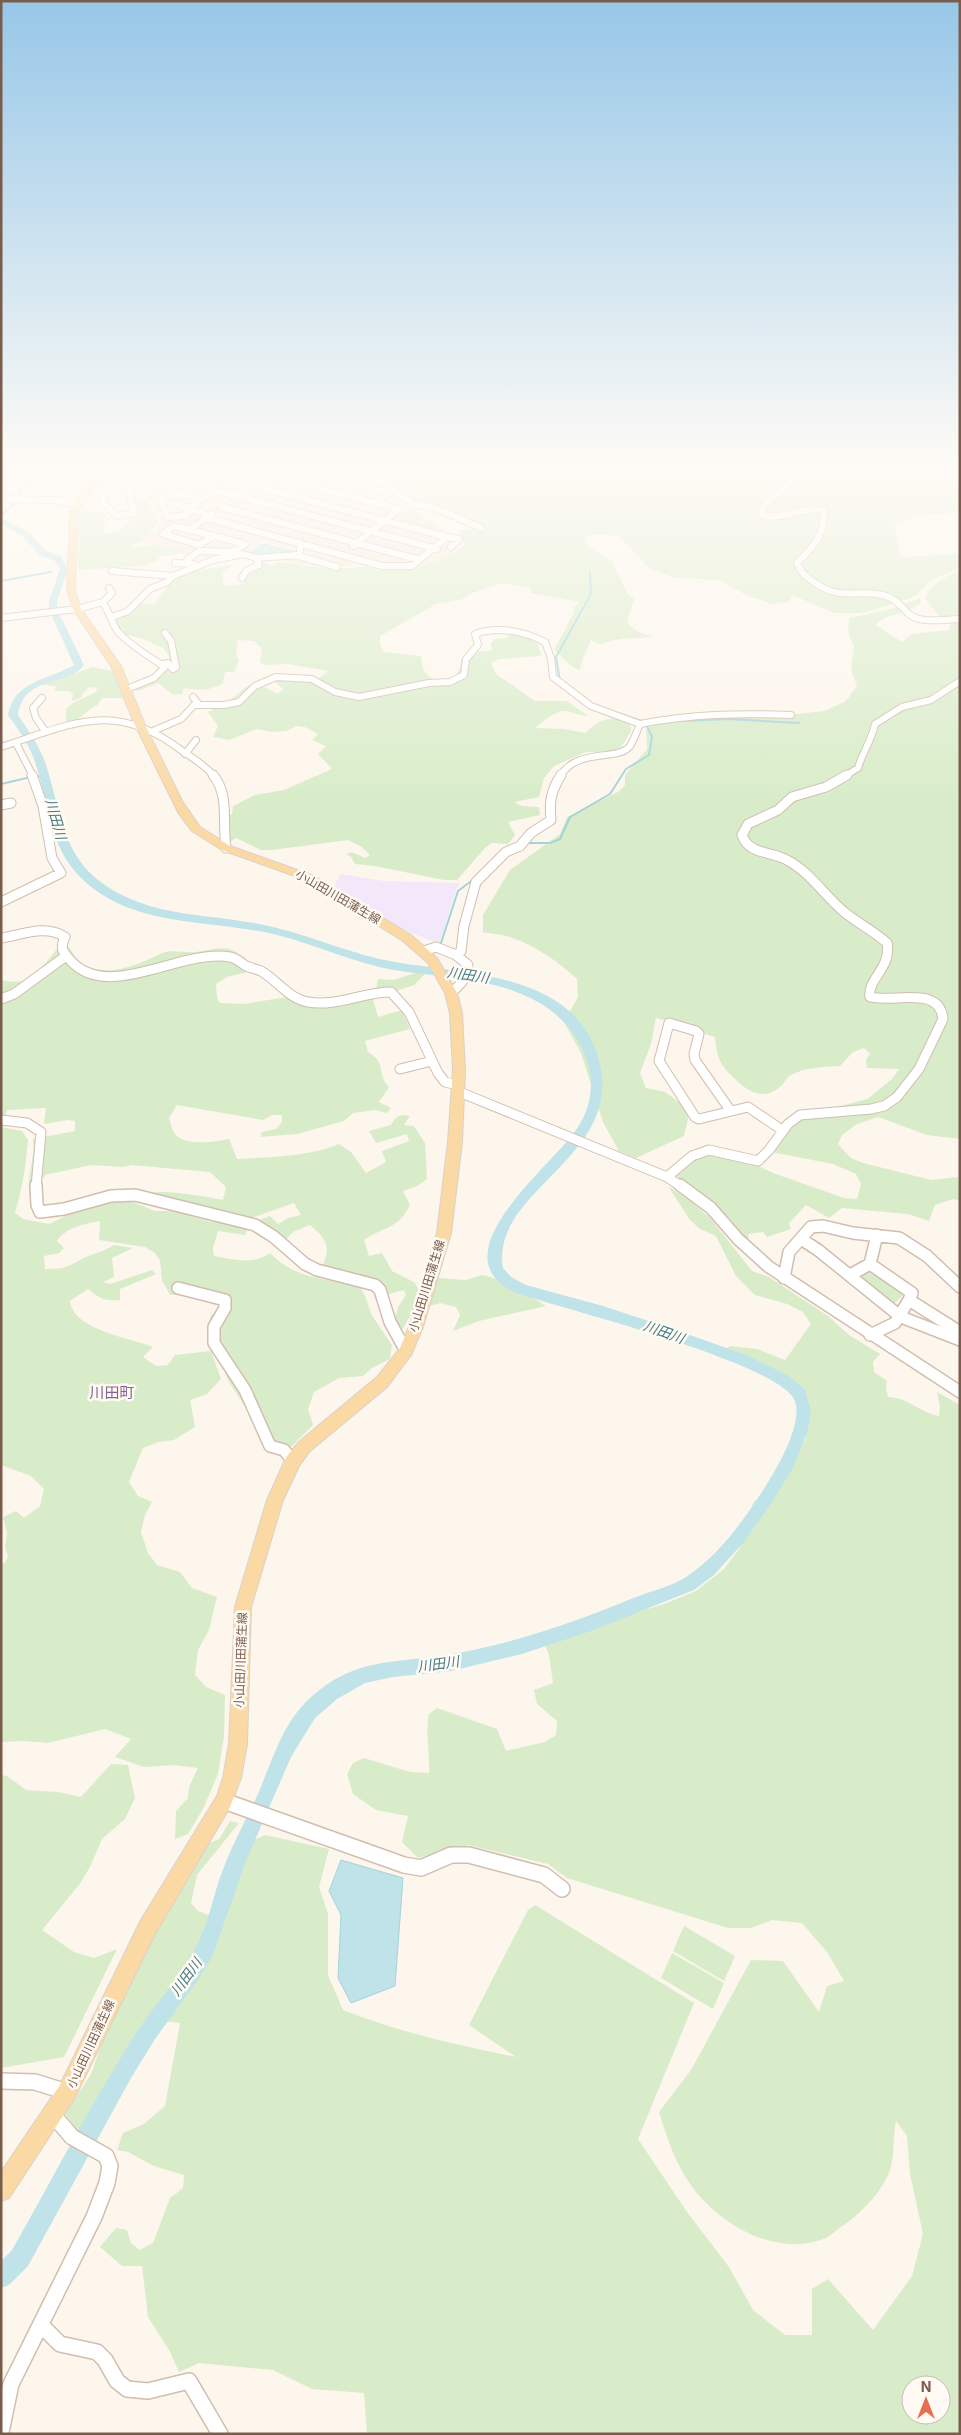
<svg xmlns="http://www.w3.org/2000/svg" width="961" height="2435" viewBox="0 0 961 2435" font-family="Inter,'Noto Sans JP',sans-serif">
	<rect width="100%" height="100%" fill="#fdf6ec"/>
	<!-- residential -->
	<path fill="#f5e8da" d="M312,466l64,16 20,18 54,32 13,10 -12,13 -36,12 -59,-2 -23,3 -49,-7 11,-9 -32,-10 -12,8 -52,8 -59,-16 22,-19 -15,-30 52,-18 51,10z"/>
	<!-- education -->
	<path fill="#f3e8fa" d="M341,874l43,7 77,2 -4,5 -18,56 -44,-18 -60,-36v-6z"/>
	<!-- green -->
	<path fill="#d8ecc9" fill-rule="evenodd" d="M152,463h41l-5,3 2,3 13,2 -20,2 -6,9 -35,3 -2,5h-5v-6l25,-11v-4l-11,-2z
		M328,463h632v50l-35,1 -31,11 7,32 58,-3 1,14 -30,12 -11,13 -8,5 -48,15h-28l-43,-18 -3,7 -17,2 -28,-10 -24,-14 -45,-2 -25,-9 -31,-32 -13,-3 -20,2 -2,8 28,17 15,32 7,6 -7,23c6,9 15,11 25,15l-32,2 -21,5 -8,-4 -9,20 -2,10c-12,-4 -17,-13 -26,-20l19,-36 1,-6 6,-6 -49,-9v-5l-29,-5 -30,10 -9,6 -27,5 -56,32v9l4,7 37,4c1,15 4,19 18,26 14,-4 22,-7 22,-23l19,-8h12l-1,-8 4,-4 12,-1 3,-5 8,-1 20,12 3,12 -42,3 -8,4 5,11 39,27h32l21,15c-9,0 -16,-5 -24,-5 -9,0 -23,12 -29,17l29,1 22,4c12,-14 30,-20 45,-7v6l-13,19 -8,2 -24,-1 -32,14 -10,12 -5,19 -25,5 8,4 17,1 1,8 -32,7 7,13 -7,9 -16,-1 -7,5 -28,32h-13l-69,-14 -20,-2 -4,-7 -5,-3 6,-2 13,6 5,-3 -8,-8 -14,-7 -76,10h-11l-25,-12 -9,6c-7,-8 -8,-14 -6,-24l11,-6 1,-8 22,-11 29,-5 48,-21 -14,-15 8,-8 -14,-6 6,-6 -13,-7 -8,-1 -11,5 -14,1 -15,-3 -28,11 -16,-3 5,-11 -10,-14 21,-11 18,-15 10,-3 21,11 5,-5 -9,-8 2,-5h25l15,4 12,-9 -40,-7 -24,1 -4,-4 2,-12 -8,-8 -16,-1 -2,14 3,7 -5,11h-9l-2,11c-14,8 -23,8 -39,5l-2,6 -9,1 -15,-12 -20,8 -2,-3 22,-16 12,-14 -7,-10 -20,-9 -20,-5 -12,-12c13,-18 22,-20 43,-18l13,-16 -8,-4 31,-12 42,-7 -10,9 2,12 20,-2 5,-16 14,-6 12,4 3,-4 55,7 40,-3 42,2 37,-13 14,-11 -7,-5 1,-9 18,-1 -24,-14 -4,-7 -41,-3 -31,-24 -55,-14z
		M131,491h3l3,9h9l13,22 -14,16 -16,10 29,-3 9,5h15l6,3 -28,3 -4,6 -15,4 -63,4 1,-54 7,-5 18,1 4,7 -4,6 -1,9 15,-3 20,-17z
		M411,509l23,16 -3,4 -32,-10z
		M960,571v568l-33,-4 -49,-18 -21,7 -15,11 -4,9 13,14 12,5 68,17 27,-3 2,24 -7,-2 -18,6 -6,16 -21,-7 -66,-6 -13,10 -23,-13 -17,18 2,6 -24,8 -4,-5 -15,2 2,11 -19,-21 2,-2 -26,-25 -32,-22 20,-17 12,-5 49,12 17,8 71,25 13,1 4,-15 -5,-10 -23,-10 -62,-12 25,-34 71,-19 25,-20 7,-10 -32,-1 -1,-8 4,-6 -6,-6 -11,4 -13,14c-17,1 -33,1 -49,9 -5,2 -6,8 -10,11 -18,16 -34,5 -47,-8 -15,-14 -17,-21 -19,-41l-59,-19 -5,26 -11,29 6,15 19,4 22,16 1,11 -4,17 -48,22 -17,-7 -16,-29 -22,-69 -17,-31 14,-25 -1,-18c-18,-17 -43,-34 -67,-42 -8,-3 -18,-3 -27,-5v-17l27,-45 50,-36 7,-17 51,-25 7,-7v-10l22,-26 -1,-20 27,-12 114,-2 38,-4 21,-10 11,-15 -6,-17 3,-22 -6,-15 1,-14 45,-10 26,-10 1,4c-11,13 -33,9 -45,23l26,17 10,-8 37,-4 2,-6 -13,-9 -13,-17c8,-16 18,-20 35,-27z
		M92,667l20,4 11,27h-21l-4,7c-10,3 -16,15 -32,19v-15l7,-6 23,-11 1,-4 -8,-1 -7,7v3l-10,4 1,-7 -3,-3h-16l3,-5 -16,-1c17,-8 35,-10 51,-18z
		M62,941c10,6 12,19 23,24 27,13 53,-1 77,-12 12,-4 23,0 34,-1 13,-1 25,-7 38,-1 9,4 17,12 25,18l-32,8 -11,7 1,14 3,5 24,1 43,-7 30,3 59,-11 2,-10 15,1 26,-8 6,2 -11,11 -41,14 5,18 24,-7 8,19 -45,12 3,11c19,11 9,24 21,35l-10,15 12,6 -4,5 -12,-3 -22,3 -9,8 -47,13 -37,3 2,-5 14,-3 6,-7v-7h-10l-9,5 -86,-15 -8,13c2,6 3,14 8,18 12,10 38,6 52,3l8,20c34,-2 71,-2 102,-15l12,8 15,21 20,-11 -4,-11 27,-10 -2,-7 -31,9 -7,-12 22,-6c5,-9 9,-11 19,-9l-6,9 10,1 11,17 2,36 -10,7 -14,5 7,14c-12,25 -26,21 -46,35l5,16 13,-3 10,18 22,11 5,8 -1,12 -21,37 -6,-6 7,-26 8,-12 -2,-5 -15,4 -11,8 -2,-8 -10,-17 -45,-9c11,-20 6,-29 -11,-43l-17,7 -16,17 -19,-19 1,-10 11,-4 8,8 10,-6 13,-3 -7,-12 -46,16 -96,-26c11,-4 58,4 71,7l3,-13 -16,-15 -79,-7 -8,2 -32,-2 -46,10 -14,25c-7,-21 5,-40 2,-61l42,-8v-10l-7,-1 -24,4 2,-16 -39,2 -2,6h-4v-136c6,1 15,3 21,1 15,-6 32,-26 40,-40z
		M1,1127l21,4 6,9c-2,25 -6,50 -13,73l8,6 26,5 41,-20 33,-6 32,13h19l37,11 18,1 18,7 -2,5 -27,-4 -5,17 1,8c20,3 39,10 56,-3 25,26 55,26 89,32l7,13 5,16 21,31 -2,14 -18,9 -9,8 -24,2 -25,14 -6,17 5,16 -29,29 -17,-14 -38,-58 -22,-54 4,-13 14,-8 -31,-17 -12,5h-12l-8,-15 -2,-19 -5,-8 -10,-6 -46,-7 1,-19c-14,2 -35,7 -43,20l7,7 -5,5 -15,3 1,13c18,0 20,-1 35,-9 10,-6 21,-7 34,-15l19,3 -21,10 2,19 -11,5 7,2 42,-14 4,4 -36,15v11c-14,1 -21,-1 -32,-11l-18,12c3,29 61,37 83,46l-10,10 13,9 12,-1 7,-10 36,-4 10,28 -14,15 -17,6 5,27 -21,13 -16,2 -15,6 -14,34 9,14 14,6 -7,13 -4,17 7,21 9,12 23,7 12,16 25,9 -8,33 -11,20 -3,25 11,12 19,8 -1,41 -6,38 -15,35 -15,25 -13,5 1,-28 12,-13 1,-11 9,-19 -24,-3 -30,2 -29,-10 16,-18 -26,-10 -57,14 -24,-2 -23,1v-179h4l3,-6 -3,-10 2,-14 -4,-16 13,-6 8,7 16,-12 4,-17 -13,-13 -30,-11z
		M668,1186l24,16 19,17 41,52 17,6 59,39 21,19 31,19 -7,8 1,10 13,9 -1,8 2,8c19,0 33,16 51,19l1,-9 -3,-15 23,13v1029h-593l-3,-41 -52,-4 -39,-19 -74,-7 -20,9 -10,-22 -21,-33 -6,-51h-20l-22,-19 16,-19 11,2 4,13 9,7 13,-7 17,-45 13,-10 1,-13 -30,-9 -26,-14 -11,-2 6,-17 21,-9 21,-18 15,-83 -33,-4 -66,116 -16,-21 26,-40 26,-73 88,-156 14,-6 11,-18 9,2 -42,52 -6,28 7,8 24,9 -1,-42 15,-30 29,-13 64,14 -10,38 9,27v61l15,35c56,22 114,35 173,47l-47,-32 59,-115 7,-5 159,98 -56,136 49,73 42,55 24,43 32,25h27v-46l16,-10 45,51 39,-54 11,-42 -13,-60 -3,-38 -11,-15c-4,18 0,39 -9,56 -9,19 -28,38 -46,50 -4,3 -10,8 -15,11 -49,20 -104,-12 -133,-50 -17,-22 -26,-50 -34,-76l32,-42 60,-110 32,1 36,51 8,-26 17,-5 -17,-29 -25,-29 -30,-3 -21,8h-23l-161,-50 -19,-14 -80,-19 -50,13 -16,-16 6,-26 -32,-6 -23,-16 -6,-20 6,-11 11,-5 46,14 19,1c1,-20 -4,-40 0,-59l8,-6 60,21 9,22 39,-9 11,-7 1,-14 -20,-17 -3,-14 19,-7 -4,-28 -6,-14 121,-37 32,-13 28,-22 15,-20 14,-46 38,-36 15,-29 -1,-32 -10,-20 -13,-11 -66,-19 14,-10 27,3 28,11 26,-36 -8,-12 -16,-8 -32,-9 -19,-19 -20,-40 -16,-7 -10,-9zM911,2385h30v30h-30z
		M873,1269l31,25 -12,12 -33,-29z
		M482,1275c17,2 48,21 64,31l-67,15 -26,10 7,-16 -4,-8 -16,-4 -13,4 7,-24 4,-5 28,2z
		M111,1764l17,1 7,33 -10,21 -23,20 -12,28 -11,18 -37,45 32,22 20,6 23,-9 -53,108 -63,11v-293l6,1 19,14 32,2 23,5z
		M684,1926l51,30 -11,25 -51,-30z
		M672,1953l52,30 -11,26 -52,-31z"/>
	<!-- water -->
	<path fill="#bfe3e8" stroke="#a5d3da" d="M263,544l30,8 -5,2 -33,3 -4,-5z
		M341,1860l62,18 -8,108 -44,17 -13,-25 3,-63 -12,-24z"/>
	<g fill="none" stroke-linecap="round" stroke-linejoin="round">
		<!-- stream -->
		<path stroke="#a5d3da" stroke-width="2" d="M1,515l16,-13 4,-14 21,-10 19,-15
			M1,581l50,-9
			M560,681l-4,-24 35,-63 -1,-22
			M621,714l23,8
			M678,721l51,-2 70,4
			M36,777l8,-2
			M1,784l30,-7
			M525,843h25l10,-4 10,-22 40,-23 16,-25 23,-14 3,-18 -6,-13
			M440,946l18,-55 16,-12"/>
		<!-- river -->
		<path fill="#bfe3e8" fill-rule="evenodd" d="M1,518l27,14 18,19 15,6 7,12 -11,32v8l27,56c-14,21 -60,9 -66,50 10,15 21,30 27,47 15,44 16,92 57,121 53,38 114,29 175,45 40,10 77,27 118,34 73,13 184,10 205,102 22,94 -110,127 -97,204l8,9 15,8 77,21 73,24 70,25 43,21 16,14 6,21 -4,22 -13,33 -23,38 -28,39 -29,32 -20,15 -103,41 -69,23 -71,17 -58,6 -28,6 -28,16 -22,19 -24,39 -45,104 -33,94 -15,25 -43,59 -24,39 -103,188 -19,19 -8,3v-27l11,-11c40,-70 76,-141 119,-209 20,-33 48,-61 66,-96 12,-23 16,-49 25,-73 10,-27 24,-52 36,-78 14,-32 24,-70 51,-95 46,-42 82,-35 137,-44 64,-10 126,-32 185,-56 19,-8 41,-12 58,-24 35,-24 62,-65 84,-101 10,-17 29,-53 22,-73 -14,-38 -235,-93 -279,-108 -83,-38 39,-129 62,-166 30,-46 4,-100 -40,-125 -44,-25 -95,-24 -144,-32 -40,-7 -77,-25 -117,-35 -69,-17 -153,-5 -204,-66 -25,-31 -26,-74 -39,-110 -6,-16 -16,-30 -26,-44 6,-35 41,-35 66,-50l-25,-56v-8l11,-32 -5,-8 -15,-6 -18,-19 -21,-12z"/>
		<defs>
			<path id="minor-far3" d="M308,463l73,18 32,23 22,4 46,20
				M807,463c-11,20 -34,29 -46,48l2,5c21,4 43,-11 61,-5 0,26 -10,35 -27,52 3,9 10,14 18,20 28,19 43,5 71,13 11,3 16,12 24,19 13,9 35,4 50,4
				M886,463l16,6 32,6 26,-7
				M276,464l113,29 -12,10
				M117,467l20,5 -7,10
				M210,469l-4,-3 11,-3
				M213,473l19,8v4l15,5
				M276,478l123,31 -46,37
				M191,480l6,2 2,4 16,4
				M130,482v17l5,14 -19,3 -14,-16 1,-5z
				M234,498l17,-11 60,-24
				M1,499l55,1 20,5
				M177,504l12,4
				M222,507l198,53
				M190,511l-7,5 -15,1 -8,-20 22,-3 20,5
				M209,516l-20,-8 26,-18 222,59
				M207,518l175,48h30l35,-29 -193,-51
				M174,526l40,10 -15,9 -36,-11z
				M190,529l22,-15
				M447,537l12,2 -8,8
				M295,555l42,12
				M187,560l12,-9c18,-1 31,6 46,-7l-31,-8
				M175,563l19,1
				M112,571l61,5
				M242,578l4,-7 13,-6 -3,-7
				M105,600l7,-7 -3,-5
				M112,617l16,-6 22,-22 17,-7 6,-6 40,-16 30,-6 13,4 44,-3v-13
				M1,618l76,-9 26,-7c5,9 8,17 12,25 4,11 39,33 50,40l-11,11 -27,11
				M163,664l5,-1 5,6 3,-2 -5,-26 -6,-8
				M42,698l-9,10 3,10 9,13
				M194,705h30l15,-3 16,-16 21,-9 36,2 23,13 24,5 70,-14 21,-1 14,-7 2,-16 12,-14 -3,-11c23,-8 49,-3 70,8l6,16 2,19 38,29 49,18c-3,7 -6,16 -10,22 -12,16 -52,1 -70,30
				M640,724c52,-10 98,-11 151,-9
				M153,731l28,-12 16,-17 -4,-5
				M16,743l17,33
				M1,747c71,-23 113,-48 180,3 11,8 24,15 33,26
				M185,754l11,-14
				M845,776l13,-8c5,-17 13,-26 17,-44l27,-17 29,-7 29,-19"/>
			<path id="minor-far2" d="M213,775c17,20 9,49 13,73
				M1,805l10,-2
				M1,902l60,-29 -9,-15 -9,-52 -11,-31
				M1,938c21,-3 44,-14 64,-1 -5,11 -3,14 5,23 38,43 111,-12 160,-3 6,1 11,6 16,9 5,2 10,3 15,5 16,9 28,28 47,31 28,5 55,-10 83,-10l18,20 29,61 7,9 13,3
				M424,951l12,-4 20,8 5,-4 3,-25 12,-44 30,-30 14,-6 11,-13 20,-13c-2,-19 0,-29 10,-45
				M451,993c9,-8 17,-16 17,-28l-12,-10
				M1,999l13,-5 52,-38
				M400,1069l32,-8
				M457,1091l210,86 15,10
				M730,1110l-35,-50 -1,-6 5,-20 -3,-3 -27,-8 -10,38 36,56 4,2 49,-12 34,23
				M1,1120l26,3 14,9 -5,55
				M667,1177l25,-21 17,-6 49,11 11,-11 19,-26 12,-9 71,-6 13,-3 13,-9 22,-28 24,-50c-3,-34 -49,-16 -73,-22 -3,-18 22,-29 17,-54 -13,-12 -30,-20 -44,-32 -19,-16 -33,-39 -56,-51 -16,-9 -38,-5 -45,-25l6,-11 30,-14 14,-13 34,-10 21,-12"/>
			<path id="minor-far1" d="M36,1185l1,20 3,7 24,-3 47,-13 24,-1 120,30 19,12 31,27 12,6 58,15 5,5 10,32 16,29
				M680,1185l31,23 27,31 31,28 191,125
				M801,1239l17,11 83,67 59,23
				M870,1264l42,29 -3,7
				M850,1275l20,-11 7,-29
				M784,1278l5,-26 22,-25 12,-1 30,7 46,5 28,18 33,31
				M178,1288l47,12v8l-11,19v16l31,47 25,56 14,4 9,11
				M870,1335l25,-12 14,-23 51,32"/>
			<path id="minor" d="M224,1801l180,64 17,3 30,-13h18l75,20 18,14
				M1,2081l34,1 32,10
				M41,2325l19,19 37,8 8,8 12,21 10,8 21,2 41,-10 31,53
				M1,2432l10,-48 83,-167 13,-34 3,-17 -4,-10 -34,-19 -18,-21"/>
			<path id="major" d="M116,463h8l-35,31 -11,18 -3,79 6,18 40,57 24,59 37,76 18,26 30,19 84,30 97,59 26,23 20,35 5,20 3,57 -3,72 -11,91 -28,94 -12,28 -24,32 -77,64 -11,15 -16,34 -32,107 -4,137 -6,34 -11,29 -75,127 -81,165 -65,99 -8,3v-29l59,-87 81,-165 76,-124 6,-18 6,-34 6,-137 32,-107 20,-44 13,-15 77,-64 23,-29 9,-21 28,-94 11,-91 5,-72 -3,-57 -5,-20 -17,-30 -25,-22 -97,-61 -84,-30 -30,-19 -13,-17 -44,-89 -24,-59 -38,-57 -6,-18 3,-79 13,-21z"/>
		</defs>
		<!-- minor-far3 casing -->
		<use href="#minor-far3" stroke="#d1beb0" stroke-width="8"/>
		<!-- minor-far2 casing -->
		<use href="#minor-far2" stroke="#d1beb0" stroke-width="11"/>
		<!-- minor-far1 casing -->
		<use href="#minor-far1" stroke="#d1beb0" stroke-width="14"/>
		<!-- minor casing -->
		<use href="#minor" stroke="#d1beb0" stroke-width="18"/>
		<!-- major casing -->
		<use href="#major" stroke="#dad1cd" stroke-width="2"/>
		<!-- minor-far3 -->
		<use href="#minor-far3" stroke="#fff" stroke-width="6"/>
		<!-- minor-far2 -->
		<use href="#minor-far2" stroke="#fff" stroke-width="9"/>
		<!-- minor-far1 -->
		<use href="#minor-far1" stroke="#fff" stroke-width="11"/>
		<!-- minor -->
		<use href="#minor" stroke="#fff" stroke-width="15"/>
		<!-- major -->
		<use href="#major" fill="#fbd9a5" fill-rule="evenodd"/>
	</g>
	<!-- sky -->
	<linearGradient id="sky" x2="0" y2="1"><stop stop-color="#97c7e8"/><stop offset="0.58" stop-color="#fefbf6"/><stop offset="1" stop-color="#fefbf6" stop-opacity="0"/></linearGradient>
	<rect width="961" height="804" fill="url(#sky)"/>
	<g text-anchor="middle" stroke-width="5" stroke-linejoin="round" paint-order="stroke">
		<!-- street labels -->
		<g font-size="12" fill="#7a5c4d" stroke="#fffaf3">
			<text transform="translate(338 897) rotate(30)" y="4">小山田川田蒲生線</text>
			<text transform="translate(427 1286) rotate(-73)" y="4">小山田川田蒲生線</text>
			<text transform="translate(241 1660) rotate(-88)" y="4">小山田川田蒲生線</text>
			<text transform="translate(91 2044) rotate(-65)" y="4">小山田川田蒲生線</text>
		</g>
		<!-- water labels -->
		<g font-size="14" font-style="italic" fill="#437c86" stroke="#fffaf3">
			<text transform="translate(56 819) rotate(74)" y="5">川田川</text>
			<text transform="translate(468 975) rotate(9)" y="5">川田川</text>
			<text transform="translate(664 1332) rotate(20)" y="5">川田川</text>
			<text transform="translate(438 1664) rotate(-8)" y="5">川田川</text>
			<text transform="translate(186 1977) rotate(-54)" y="5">川田川</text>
		</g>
		<!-- quarter labels -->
		<g font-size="15" fill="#846695" stroke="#fffaf3">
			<text x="112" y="1398">川田町</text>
		</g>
	</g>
	<!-- border -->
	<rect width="961" height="2435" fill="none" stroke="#7a5c4d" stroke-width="5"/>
	<!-- north arrow -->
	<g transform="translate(926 2400)"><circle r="24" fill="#fffaf3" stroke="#cabbb1"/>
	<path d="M0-4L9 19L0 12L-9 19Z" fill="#e76f51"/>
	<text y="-8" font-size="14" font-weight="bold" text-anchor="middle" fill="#7a5c4d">N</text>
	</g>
</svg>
